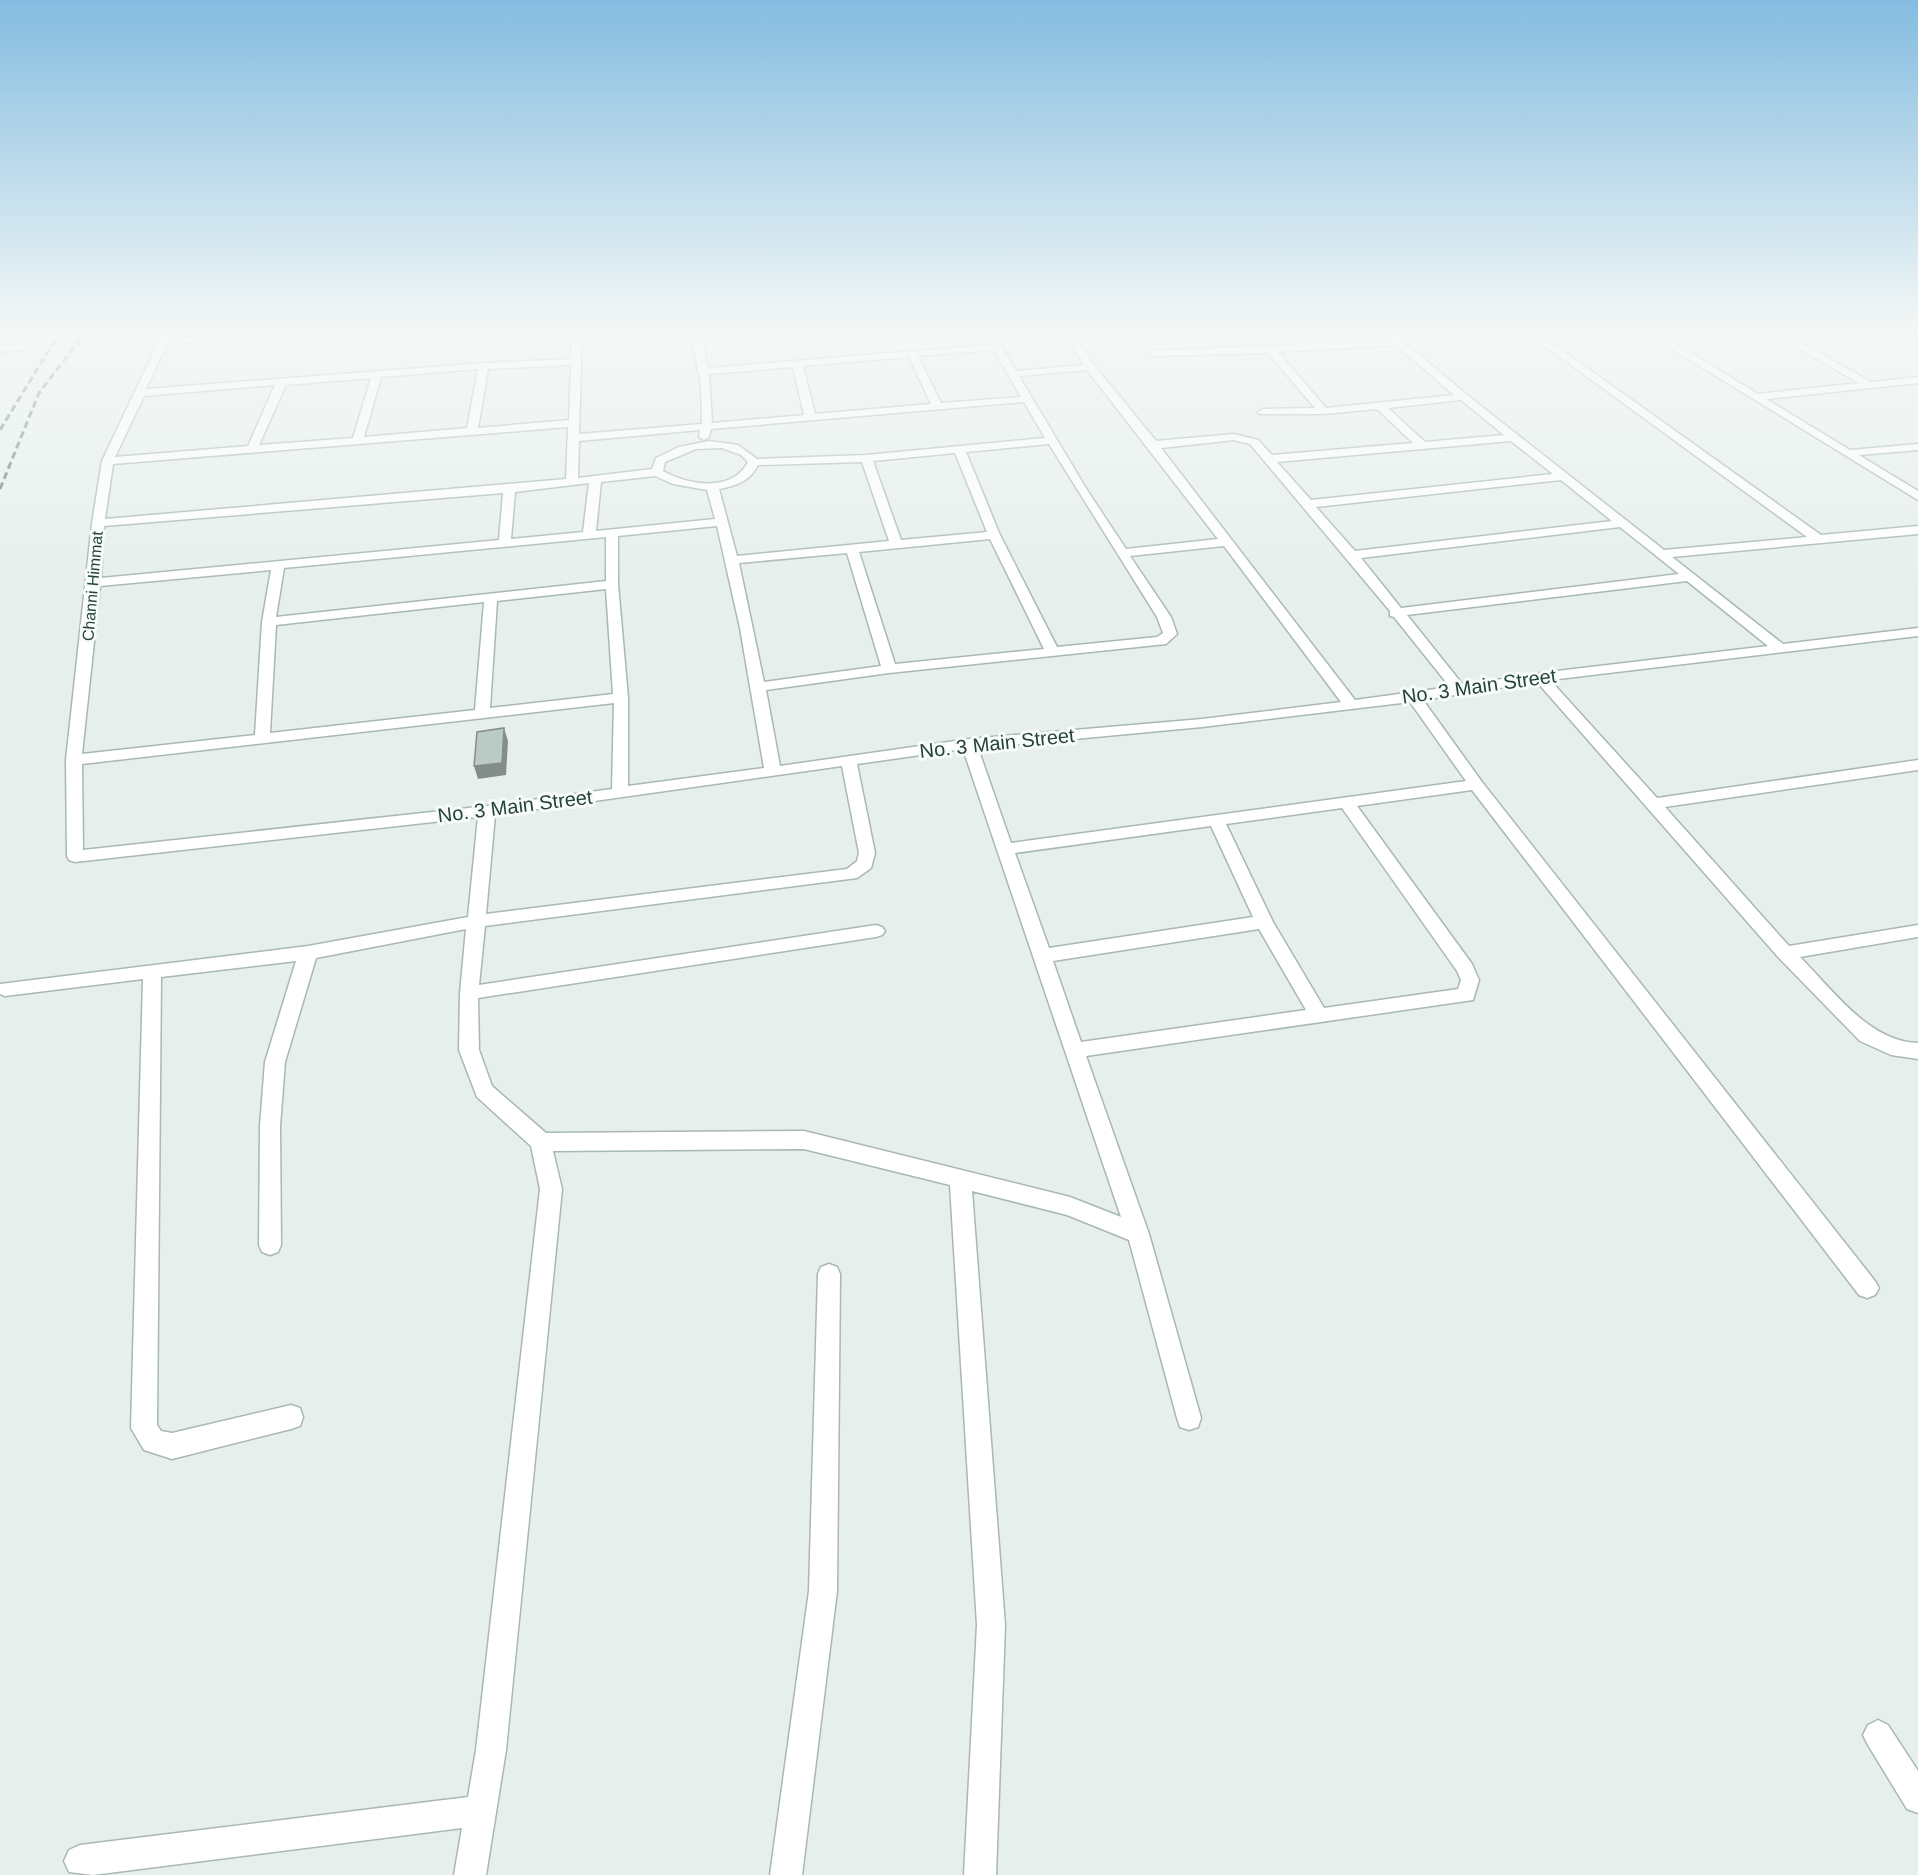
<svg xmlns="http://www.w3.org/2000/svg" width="1918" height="1875" viewBox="0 0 1918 1875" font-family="Arial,sans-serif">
	<rect width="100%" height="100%" fill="#e6efeb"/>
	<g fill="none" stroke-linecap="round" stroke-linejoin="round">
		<defs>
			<path id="minor" d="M164,330h10l-4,9 108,-9h40l-5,3 -146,11 -21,45 338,-26 87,-4 1,-29h10l-3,104 123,-10 -1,-40 -11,-54h10l1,6 125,-6 -5,3 -119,8 6,27 283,-23 -9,-15h10l24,41 68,-6 -23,-35h10l23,35 62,76 78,-7 24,6 14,15 141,-12 -36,-34 -54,5h-64l-1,-2 5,-3 52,-1 -47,-55 -113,3 -5,-3 2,-2 238,-11 -11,-10h11l77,65 197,155 143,-13 -284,-207h50l-32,5 280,200 97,-9v8l-246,23 111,87 135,-16v8l-368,44 107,118 261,-38v10l-253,37 124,139 129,-21v12l-118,20c33,33 69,85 118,86v16l-27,-4 -31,-14 -81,-83 -242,-276 -114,18 59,82 393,499 4,7 -4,7 -8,3 -8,-3 -387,-505 -115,16 115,158 7,16 -6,20 -387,56 63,178 52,184 -3,9 -9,3 -9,-3 -3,-9 -48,-178 -62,-25 -95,-24 33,434 -9,250h-32l13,-250 -27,-440 -146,-36 -251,2 9,38 -56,561 -20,125h-32l8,-47 -369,47 -24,-3 -5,-11 5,-11 11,-5 388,-48 8,-47 64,-561 -9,-43 -54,-49 -18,-47 1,-57 6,-64 -150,29 -31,104 -5,64 1,119 -3,7 -8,3 -8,-3 -3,-7 1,-119 5,-64 31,-101 -135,16 -4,448 4,6 11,2 119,-28 9,3 3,9 -3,9 -9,3 -119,30 -28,-9 -13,-22 12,-449 -138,17 -5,-2v-10l308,-38 160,-29 10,-100 -403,45 -6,-2 -2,-4 -1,-96 26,-237 10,-62zM1396,345l58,50 -128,13 -48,-56zM994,350l27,47 -80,6 -23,-47zM909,357l22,47 -116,10 -12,-48zM571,365l-2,55 -91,8 10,-59zM793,367l11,48 -92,8 -3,-49zM478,369l-11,59 -103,9 17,-60zM1087,370l131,169 -92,10 -39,-59 -68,-114zM371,378l-18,60 -94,7 27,-60zM275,385l-27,61 -133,11 29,-61zM1461,400l43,35 -79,7 -37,-34zM1024,402l21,36 -179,17 -109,4 -19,-14 -29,-4 -30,6 -23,11 -4,11 -74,9 1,-37 121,-11 -1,7 5,3 5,-3 2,-8zM568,427l-2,52 -461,40 8,-55zM1234,440l16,4 140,167v5l4,1 56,70 -95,13 -194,-252zM1511,441l42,33 -242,26 -34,-38zM1049,444l108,173 6,16 -6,4 -100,10 -57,-112 -34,-83zM722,448l19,7 7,7c-16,31 -60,23 -85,9l2,-9 31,-13zM955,453l32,79 -86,8 -28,-79zM862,462l27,79 -152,15 -18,-67c17,-3 31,-8 39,-24zM655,476l18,8 34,6 8,29 -119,12 5,-49zM1561,480l51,41 -257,30 -39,-44zM589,483l-6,49 -72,7 4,-47zM503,493l-4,47 -398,38 3,-52zM717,526l23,102 24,140 -136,18v-88l-10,-114v-48zM1620,527l59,47 -278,34 -40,-50zM606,537v44l-330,36 8,-49zM990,539l54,110 -149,15 -36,-112zM1224,546l117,156 -139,17 -233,20 -189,27 -14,-76 123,-17 277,-29 11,-10 -6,-17 -41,-61zM847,553l34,113 -117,16 -25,-119zM271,570l-9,52 -7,113 -173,19 18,-168zM1687,581l81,65 -228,27 -77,12 -56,-70zM606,589l7,105 -123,14 7,-107zM484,602l-9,108 -205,23 6,-108zM1410,702l56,79 -455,62 -33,-95 224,-21zM614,703l-2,86 -125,17 -404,44 -1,-86zM963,749l158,468 -51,-20 -266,-66 -258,2 -54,-47 -13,-36 -1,-52 398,-61 6,-2 3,-4 -3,-4 -6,-2 -397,60 6,-59 372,-48 14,-10 4,-15 -18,-89zM842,766l17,87 -2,8 -10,8 -361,45 9,-99zM1342,808l115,163 4,9 -3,9 -134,19 -51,-86 -47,-98zM1211,826l42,91 -204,31 -34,-95zM1259,929l47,81 -225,32 -28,-81z
				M1641,330h12l105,64 101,-11 -92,-53h12l92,52 47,-5v6l-152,16 84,51 68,-6v6l-59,5 59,36v9z
				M25,344l5,3 -2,2 -28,3v-6z
				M829,1264l8,3 3,7 -3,317 -35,284h-32l39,-284 9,-317 3,-7z
				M1878,1720l10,5 30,46v42l-11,-4 -39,-64 -5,-10 5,-10z"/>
		</defs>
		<!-- minor casing -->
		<use href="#minor" stroke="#a8b8b2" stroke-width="3"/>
		<!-- minor -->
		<use href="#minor" fill="#fff" fill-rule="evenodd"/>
		<!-- rail -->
		<path stroke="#5f7d75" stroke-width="3" stroke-dasharray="7 4" stroke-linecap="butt" d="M0,430l49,-80 17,-20
			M0,489l39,-96 48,-63"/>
	</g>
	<!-- shaded-wall -->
	<path fill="#838d89" d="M504,728l4,13 -2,34 -28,4 -4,-13z"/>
	<!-- building -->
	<path fill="#bbcac4" stroke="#838d89" stroke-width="1.5" d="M504,728l-2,35 -28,3 3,-34z"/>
	<!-- sky -->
	<linearGradient id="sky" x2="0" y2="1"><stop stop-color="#84bce0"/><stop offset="0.56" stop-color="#f4f8f6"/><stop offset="1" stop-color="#f4f8f6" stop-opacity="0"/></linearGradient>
	<rect width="1918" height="592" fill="url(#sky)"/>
	<g text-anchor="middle" stroke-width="6" stroke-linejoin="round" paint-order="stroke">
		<!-- far-street labels -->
		<g font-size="16" fill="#24423a" stroke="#f7fbf9">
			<text transform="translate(92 586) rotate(-85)" y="6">Channi Himmat</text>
		</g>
		<!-- street labels -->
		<g font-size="20" fill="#24423a" stroke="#f7fbf9">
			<text transform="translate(1479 686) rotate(-8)" y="7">No. 3 Main Street</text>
			<text transform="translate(997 743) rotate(-6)" y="7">No. 3 Main Street</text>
			<text transform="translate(515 806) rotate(-7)" y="7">No. 3 Main Street</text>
		</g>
	</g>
</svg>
